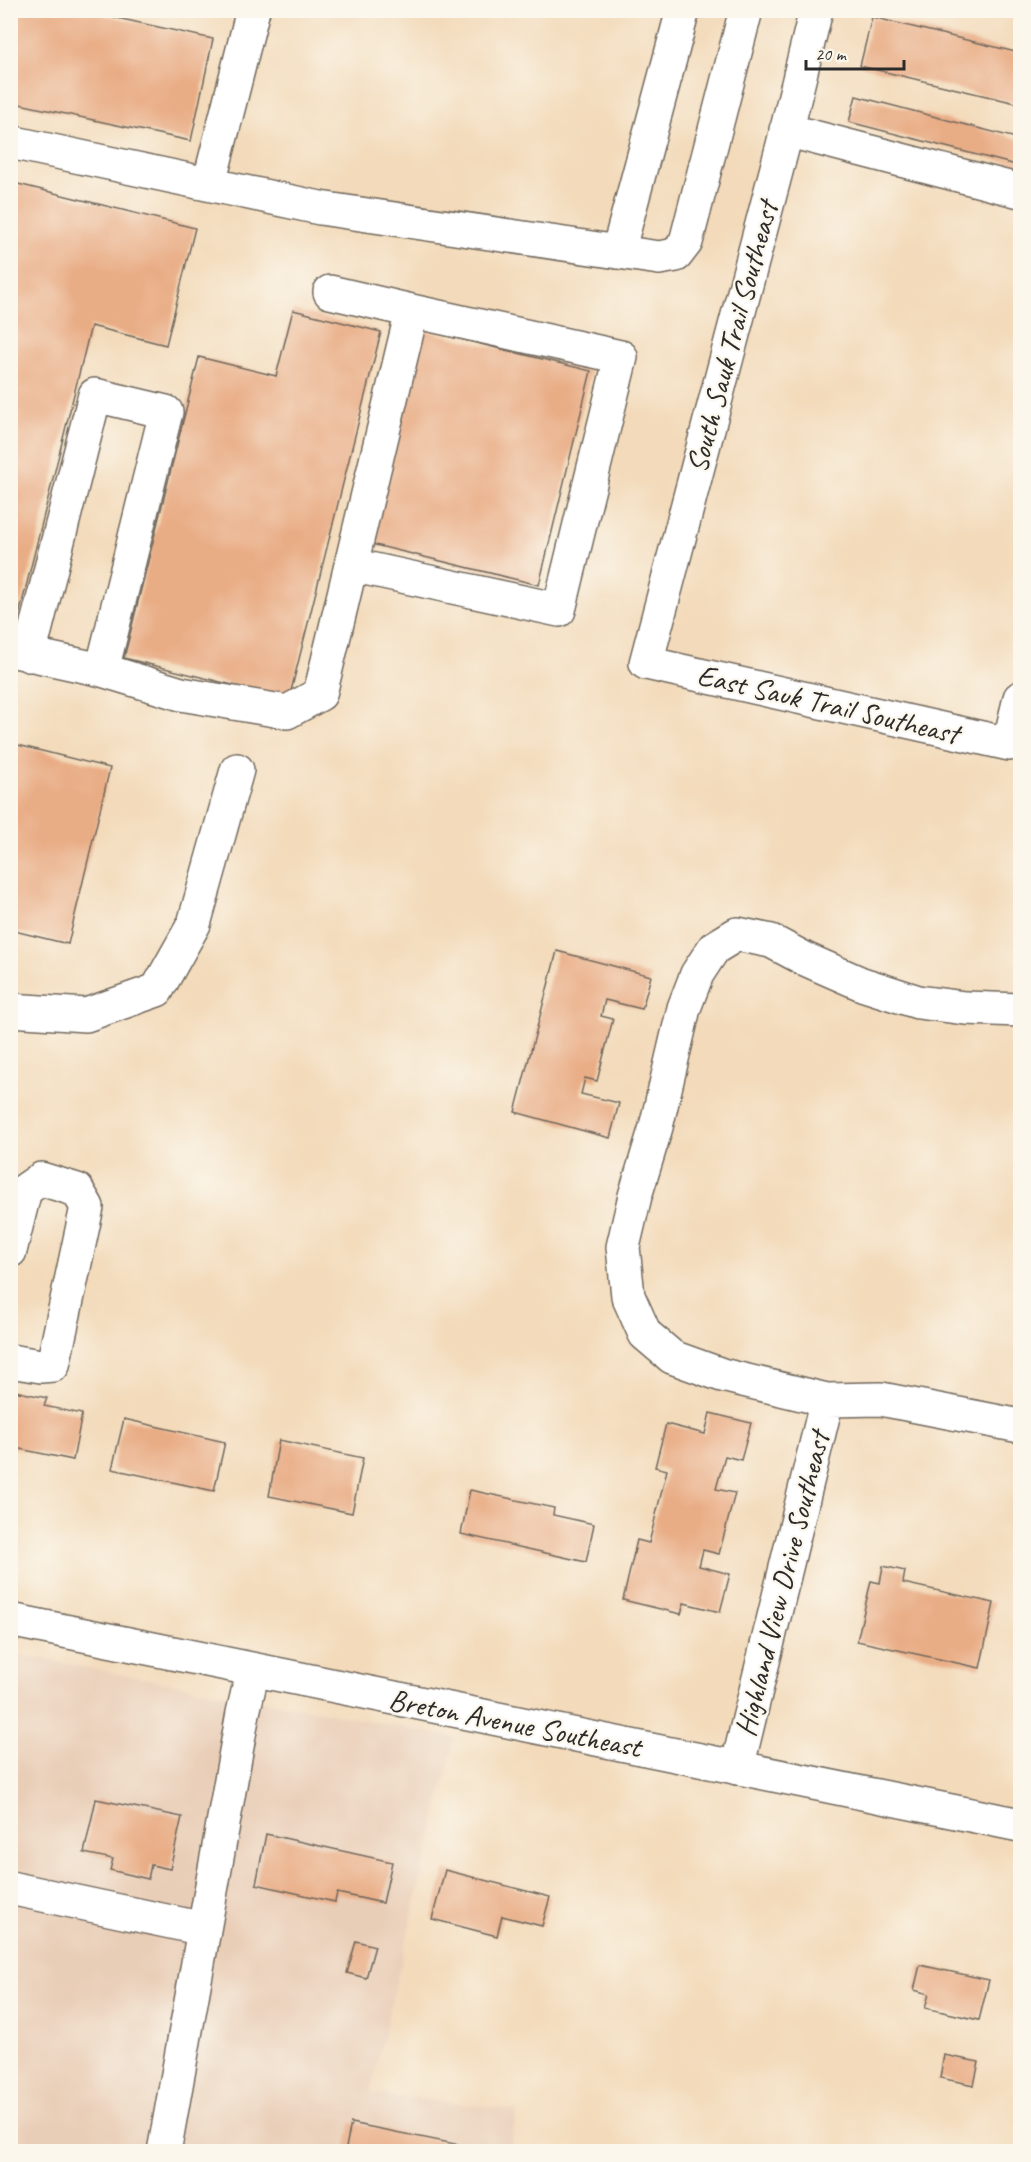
<svg xmlns="http://www.w3.org/2000/svg" width="1031" height="2162" viewBox="0 0 1031 2162" font-family="Caveat,sans-serif">
	<rect width="100%" height="100%" fill="#fbf7ec"/>
	<filter id="ink" filterUnits="userSpaceOnUse"><feTurbulence type="fractalNoise" baseFrequency=".0167" numOctaves="2"/><feDisplacementMap in="SourceGraphic" scale="12" xChannelSelector="R" yChannelSelector="G"/><feConvolveMatrix kernelMatrix="1 2 1 2 8 2 1 2 1" color-interpolation-filters="sRGB"/></filter>
	<filter id="wash" filterUnits="userSpaceOnUse"><feTurbulence type="fractalNoise" baseFrequency=".008" numOctaves="4" result="noise"/><feDisplacementMap in="SourceGraphic" scale="24" xChannelSelector="R" yChannelSelector="G"/><feGaussianBlur stdDeviation="1.35" result="paint"/><feColorMatrix in="noise" values="0 0 0 0 0 0 0 0 0 0 0 0 0 0 0 0 0 1.4 0 .05"/><feComposite in="paint" operator="in"/></filter>
	<g filter="url(#wash)">
		<rect width="100%" height="100%" fill="#f3daba"/>
		<!-- built -->
		<path fill="#e9ceb7" d="M10,1653l445,84 -85,356 147,17 -7,41h-499z"/>
		<g id="blocks">
			<!-- building -->
			<path fill="#e9ad86" d="M10,10h71l132,29 -22,102 -181,-39z
				M872,17l148,36v51l-160,-38z
				M856,96l164,43v27l-171,-44z
				M10,182l185,46 -29,117 -75,-19 -77,309h-4z
				M293,310l88,22 -92,367 -165,-41 75,-301 77,19z
				M423,330l168,41 -52,214 -168,-41z
				M10,743l100,25 -42,176 -58,-14z
				M557,951l94,25 -9,33 -37,-9 -4,16 12,3 -16,62 -12,-3 -4,16 38,9 -9,35 -95,-26z
				M10,1390l37,8 -3,8 38,8 -9,46 -63,-13z
				M710,1413l41,10 -10,37 -16,-4 -9,33 19,4 -16,61 -16,-4 -4,16 31,8 -10,38 -36,-9 -3,11 -58,-14 14,-60 12,3 18,-73 -12,-3 11,-43 39,10z
				M124,1419l101,23 -11,49 -102,-22z
				M279,1440l84,18 -11,55 -83,-17z
				M470,1490l84,18 -1,7 41,9 -8,38 -125,-28z
				M883,1566l22,5 -2,12 91,20 -14,65 -123,-27 14,-60 9,2z
				M96,1799l86,18 -12,52 -19,-4 -3,14 -38,-9 3,-11 -29,-6z
				M266,1834l126,28 -9,41 -46,-10 -2,9 -79,-18z
				M445,1870l105,27 -8,29 -40,-10 -5,20 -65,-17z
				M356,1941l19,5 -9,32 -19,-5z
				M920,1965l69,15 -10,40 -54,-12 4,-14 -15,-4z
				M944,2055l35,7 -5,23 -34,-7z
				M351,2123l124,25v4h-130z"/>
		</g>
	</g>
	<g filter="url(#ink)">
		<use href="#blocks" fill-opacity="0" stroke="#71685d" stroke-width="1.5"/>
		<g fill="none" stroke-linecap="round" stroke-linejoin="round">
			<defs>
				<path id="minor" d="M816,10l-33,135 -137,518 363,81 11,-46
					M786,130l234,61
					M10,142l310,66 339,50 17,-3 10,-13 60,-232
					M209,184l44,-174
					M618,252l65,-242
					M330,292l82,19
					M10,650l92,20 79,24 106,18 33,-18 92,-383 209,46 -62,253 -208,-45
					M29,655l66,-260 71,17 -64,258
					M10,1010l76,5 71,-25 37,-66 43,-154
					M1020,1010l-55,-2 -47,-6 -56,-18 -57,-25 -34,-18 -34,-7 -23,14 -17,26 -13,34 -28,119 -21,69 -12,51 5,49 17,38 27,23 50,18 105,25 54,-1 139,27
					M10,1251l15,-61 16,-11 36,11 10,17 -34,158 -12,1 -31,-5
					M737,1768l90,-368
					M10,1888l194,41
					M164,2152l79,-439 10,-43"/>
				<path id="major" d="M10,1620l1010,205"/>
			</defs>
			<!-- minor casing -->
			<use href="#minor" stroke="#71685d" stroke-width="36"/>
			<!-- major casing -->
			<use href="#major" stroke="#71685d" stroke-width="36"/>
			<!-- minor -->
			<use href="#minor" stroke="#fff" stroke-width="33"/>
			<!-- major -->
			<use href="#major" stroke="#fff" stroke-width="33"/>
		</g>
	</g>
	<g text-anchor="middle" stroke-width="4.5" stroke-linejoin="round" paint-order="stroke">
		<!-- street labels -->
		<g font-size="30" fill="#2b2b2b" stroke="#fbf7ec">
			<text transform="translate(732 337) rotate(-75)" y="10">South Sauk Trail Southeast</text>
			<text transform="translate(828 704) rotate(13)" y="10">East Sauk Trail Southeast</text>
			<text transform="translate(782 1584) rotate(-76)" y="10">Highland View Drive Southeast</text>
			<text transform="translate(515 1723) rotate(11)" y="10">Breton Avenue Southeast</text>
		</g>
	</g>
	<!-- margin -->
	<rect width="1031" height="2162" fill="none" stroke="#fbf7ec" stroke-width="36"/>
	<!-- scale -->
	<path d="M806 60v9h98v-9" fill="none" stroke="#2b2b2b" stroke-width="3"/>
	<text x="815" y="60" font-size="18" fill="#2b2b2b" stroke="#fbf7ec" stroke-width="4.5" paint-order="stroke">20 m</text>
</svg>
